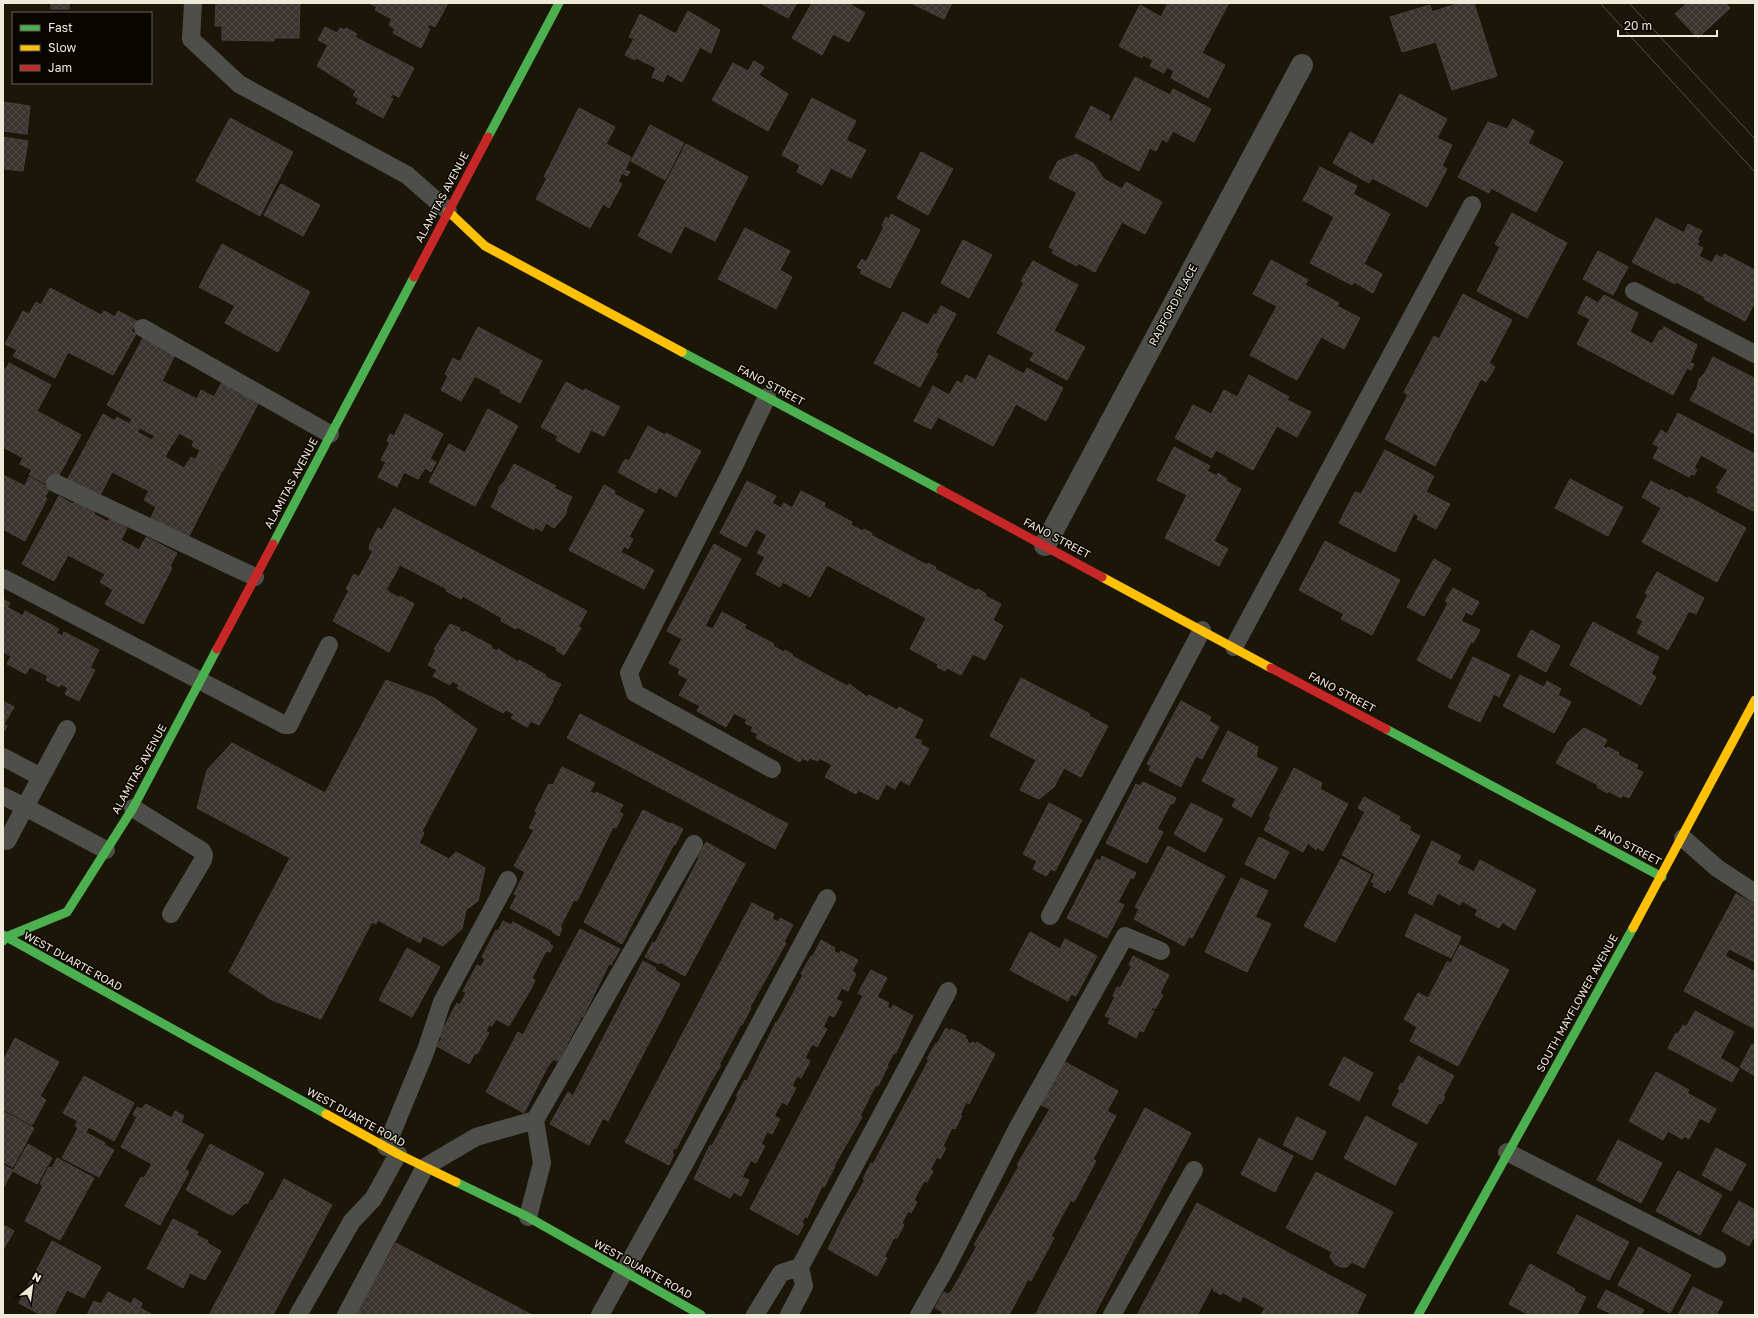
<svg xmlns="http://www.w3.org/2000/svg" width="1758" height="1318" viewBox="0 0 1758 1318" font-family="'Golos Text',sans-serif">
	<defs>
		<pattern id="building-cross-hatch" width="8" height="8" patternUnits="userSpaceOnUse"><rect width="8" height="8" fill="#3c3430"/><path d="M0 0l8 8M0 8l8-8" fill="none" stroke="#4f4844"/></pattern>
	</defs>
	<rect width="100%" height="100%" fill="#1b1608"/>
	<!-- building -->
	<path fill="url(#building-cross-hatch)" stroke="#48413c" d="M51,3h18v6h-18z
		M216,3h84l-1,35h-25v3l-52,-1v-14h-7z
		M369,3h79l-13,24 -5,-3 -3,4 3,1 -9,19 -28,-15 2,-4 -6,-4 3,-6 -17,-9 2,-3z
		M760,3h37l-9,15z
		M812,3h36l17,10 -16,29 -16,-8 -11,21 -30,-17z
		M911,3h41l-8,16z
		M1168,3h61l-27,50 23,12 -17,33 -37,-20 3,-7 -7,-4 -3,6 -14,-7 3,-6 -10,-5 -1,3 -23,-12 21,-41 21,12z
		M1459,3h15l23,73 -45,14 -16,-48 -34,10 -12,-35 40,-12 2,7z
		M1687,3h38l5,5 -32,30 -23,-24z
		M688,11l32,19 -9,23 -11,-6 -18,35 -15,-8 -4,8 -11,-5 4,-9 -20,-10 -1,2 -10,-5 9,-16 -5,-2 11,-23 36,20z
		M325,27l12,6 3,-5 4,2 2,-2 11,6 -2,3 59,31 -15,29 -7,-3 -2,4 3,1 -10,19 -27,-15 3,-4 -6,-4 3,-4 -39,-25 11,-21 -10,-5z
		M754,61l10,6 -5,8 29,19 -20,37 -56,-31 21,-37 15,8z
		M1135,77l35,18 3,-6 38,20 -17,33 -21,-11 -6,11 -5,-3 -6,12 -6,-3 -11,23 -64,-34 16,-31 19,10 -2,4 3,2z
		M1400,94l47,25 -10,19 15,7 -10,21 5,3 -20,38 -55,-29 -3,5 -36,-20 17,-31 23,13z
		M812,98l44,23 -10,19 20,10 -15,28 -20,-10 -9,17 -25,-13 3,-7 -18,-10z
		M3,102l27,4 -3,28 -24,-3z
		M579,108l36,19 -9,17 25,13 -6,13 5,2 -3,4 -5,-3 -4,9 4,2 -13,24 -6,-4 -13,24 -54,-29 11,-21 -3,-1z
		M230,118l63,34 -33,64 -64,-35z
		M1513,119l21,12 -6,12 35,19 -27,50 -45,-24 -2,5 -31,-16 30,-55 19,7z
		M650,125l34,18 -19,37 -34,-19z
		M3,137l25,4 -5,30 -20,-2z
		M686,144l62,33 -33,64 -30,-15 -14,27 -33,-17z
		M921,152l32,17 -25,46 -31,-17z
		M1076,154l17,9 11,16 18,10 4,-7 36,20 -17,32 -23,-12 -27,50 -17,-9 -1,3 -25,-13 2,-3 -5,-3 28,-54 -28,-15 9,-17z
		M1320,167l37,19 -4,8 37,20 -26,50 18,10 -9,19 -19,-11 -2,3 -42,-22 24,-46 -31,-17z
		M281,184l39,21 -17,31 -39,-21z
		M1512,213l55,30 -40,75 -50,-27 23,-44 -5,-3z
		M891,214l29,16 -30,58 -30,-15 2,-3 -5,-3 5,-8 4,3 18,-35 -2,-1 4,-9 3,2z
		M1656,218l28,15 4,-9 14,7 -5,9 2,1 -2,4 6,3 -4,8 13,7 4,-8 6,3 2,-4 31,16v32l-10,19 -41,-22 1,-2 -29,-15 -1,2 -43,-22z
		M745,228l45,23 -10,19 12,7 -16,32 -58,-30z
		M963,240l29,15 -23,43 -28,-15z
		M222,244l88,48 -32,60 -53,-29 10,-17 -36,-19z
		M1598,251l30,16 -15,28 -30,-16z
		M1271,260l37,20 -3,5 34,18 -2,3 23,12 -16,31 -23,-12 -24,43 -47,-25 27,-49 -24,-12z
		M1033,261l45,24 -24,46 31,16 -18,33 -37,-20 4,-7 -37,-20 27,-50 -3,-2z
		M50,288l51,27 3,-4 11,6 3,-6 19,10 -6,10 5,3 -23,41 -45,-23 -13,26 -42,-22 4,-6 -12,-6 18,-33 6,3 7,-12 5,3z
		M1463,294l49,26 -23,43 6,4 -9,15 -5,-3 -46,87 -50,-27 23,-44 -4,-3 30,-56 5,3z
		M1604,295l34,18 -8,19 22,12 8,-14 2,1 2,-4 33,18 -7,18 4,1 -3,6 -4,-2 -14,27 -96,-51 13,-25 -12,-6 8,-17 12,7z
		M941,306l15,8 -21,39 3,1 -18,33 -46,-24 29,-51 25,13 6,-11 2,1z
		M478,327l64,34 -22,42 -20,-11 1,-2 -26,-14 -14,25 -20,-11 7,-14 -3,-2 8,-16 7,4z
		M143,338l32,17 -13,26 35,18 4,-9 13,7 8,-15 37,20 -37,70 -26,-13 4,-9 -8,-4 2,-5 -15,-8 -7,12 -42,-22 2,-4 -25,-14z
		M989,355l35,19 3,-6 36,20 -17,33 -30,-17 -23,42 -55,-29 -7,12 -17,-8 19,-35 16,9 8,-14 5,3 4,-9 10,5z
		M1713,357l41,21 -1,3 2,1v52l-65,-34 7,-12 2,-9 6,-6z
		M9,363l42,22 -14,26 44,24 -23,42 -8,9 -21,-11 3,-5 -12,-6 3,-6 -20,-11v-80l3,2z
		M1249,375l40,22 -2,3 24,12 -14,25 -20,-11 -24,44 -37,-20 -4,8 -37,-20 18,-33 18,9 13,-24 13,7z
		M566,382l17,9 2,-2 35,18 -16,29 -13,-6 -12,23 -23,-13 2,-4 -17,-9z
		M488,409l30,17 -43,80 -46,-24 20,-38 16,9z
		M1678,413l77,41v53l-2,4 -36,-19 2,-4h-3l12,-18 -27,-15 -7,13 3,2 -3,5 -3,-1 -2,3 -36,-19 6,-11 -6,-3 8,-14 6,4z
		M103,414l12,7 2,-4 22,12 -2,3 15,8 2,-3 17,9 -6,11 19,11 7,-11 30,16 -35,69 -37,-20 7,-15 -12,-7 5,-9 -37,-19 -14,27 -32,-17z
		M405,414l38,20 -13,25 6,3 -5,10 -6,-4 -7,11 -14,-7 -7,15 -19,-10 8,-15 -5,-2 9,-18 -3,-1 3,-7 4,2z
		M648,426l17,9 1,-2 35,18 -25,46 -17,-10 -3,6 -38,-21 7,-13 4,2z
		M1174,447l36,19 -3,5 10,5 1,-3 9,6 -1,2 15,8 -27,52 14,8 -9,17 -54,-28 22,-43 -30,-15z
		M1385,450l49,26 -8,16 24,12 -14,25 -19,-10 2,-3 -5,-3 -19,39 -56,-29 16,-31 6,2z
		M514,464l42,22 -2,2 18,9 -5,10 -1,7 -12,14 -8,-5 -4,8 -7,-4 -1,3 -43,-23 7,-14 1,-6 6,-6z
		M3,475l22,11 4,-9 21,11 -5,9 2,2 -22,42 -22,-12z
		M1570,479l53,28 -15,29 -53,-28z
		M747,481l29,15 -4,7 9,5 3,-5 8,5 9,-17 24,12 -1,4 28,15 -1,3 12,6 1,-2 8,4 -1,2 56,30 1,-2 8,4 -1,2 41,22 2,-2 8,5 -1,2 16,8 -8,16 10,6 -18,34 -12,-6 -12,21 -14,-7 -2,3 -8,-4 1,-3 -28,-15 16,-31 -99,-53 -17,32 -27,-15 -3,5 -24,-13 9,-17 -8,-4 10,-18 -11,-6 -10,18 -26,-14z
		M1651,481l19,10 1,-2 17,10 1,-2 57,31 -29,54 -75,-40 19,-34 -19,-11z
		M604,485l11,6 -1,3 30,16 -15,27 4,2 -5,10 -4,-3 -3,6 33,18 -10,19 -75,-39z
		M59,496l14,8 3,-4 19,10 -1,4 14,8 2,-4 17,10 -6,12 18,10 7,-13 31,16 -7,13 2,2 -29,56 -38,-20 8,-14 -13,-8 5,-8 -37,-19 -14,26 -32,-17z
		M394,508l193,103 -9,16 3,1 -17,27 -8,-5 1,-2 -40,-21 -1,2 -15,-8 1,-3 -39,-22 -2,3 -15,-8 1,-2 -47,-24 -14,25 13,8 1,-2 14,8 -25,48 -56,-31 16,-31 -3,-1 8,-15 5,3 14,-26 -4,-2 1,-5 8,-16 4,2z
		M1325,541l75,39 -28,55 -31,-16 3,-5 -45,-24z
		M714,544l27,15 -36,67 8,3 9,-17 24,13 -2,3 30,16 -1,2 11,6 1,-2 8,5 -1,1 55,30 2,-2 18,13 2,-2 28,15 2,-3 24,13 -9,18 8,3 -2,3 9,5 -20,36 -9,-5 -5,9 -9,-5 -8,16 -20,-10 -2,4 -31,-17 7,-12 -13,-7 -1,3 -8,-3 -2,3 -6,-3 -2,4 -44,-24 2,-4 -7,-3 2,-4 -8,-4 2,-3 -13,-7 -8,14 -29,-16 3,-5 -21,-11 9,-16 -10,-5 2,-5 -11,-6 13,-24 -15,-8z
		M1434,559l17,10 -27,47 -17,-9z
		M1657,572l47,26 -8,16 -7,-3 -21,39 -31,-17 6,-12 -7,-4 12,-22 -3,-2z
		M1453,588l26,14 -7,13 -6,-3 -5,9 19,9 -7,13 -2,-1 -20,37 -34,-19 27,-49 4,-8 -3,-2z
		M3,599l7,4 -3,4 16,9 2,-5 34,18 -3,4 6,3 2,-4 35,18 -9,18 5,2 -16,31 -14,-7 3,-6 -7,-4 -2,3 -13,-7 2,-4 -18,-9 -4,7 -19,-10 4,-8 -8,-4z
		M1593,622l66,35 -8,17 5,3 -15,28 -71,-40z
		M450,624l10,4 -1,2 4,3 1,-2 13,7 1,3 1,-2 13,7 -1,2 6,3 1,-2 20,13 1,-2 13,7 -1,2 2,-1 13,7 -1,2 16,7 -9,16 1,1 -14,24 -8,-4 -4,6 -16,-9 3,-4 -8,-4 -3,3 -46,-25 2,-3 -7,-4 -2,4 -17,-9 4,-6 -9,-5 8,-15 -2,-1z
		M1531,630l29,16 -14,26 -29,-16z
		M1473,657l37,18 -11,22 -5,-3 -14,28 -32,-15z
		M1520,675l24,12 3,-6 14,8 -3,6 13,7 -17,31 -51,-27z
		M1021,678l69,36 -1,2 19,10 -27,51 -17,-9 -10,19 -15,12 -19,-9 16,-30 -46,-24z
		M386,680l48,18 43,31 -55,102 2,2 -5,10 30,16 7,-7 29,16 -7,33 -12,9 -4,19 -19,17 -20,-10 -3,7 -42,-23 -2,4 -4,-2 -51,97 -49,-19 -43,-28 61,-114 -93,-50 10,-38 25,-27 93,50z
		M3,701l11,6 -10,17 3,2 -4,7z
		M1181,701l30,16 -2,4 10,6 -17,32 -6,-3 -15,31 -32,-17 2,-4 -4,-2z
		M580,714l208,110 -13,25 -208,-111z
		M1584,728l23,12 -4,7 4,2 1,-2 11,6 -1,2 20,10 -2,4 7,3 -14,26 -7,-3 -1,3 -13,-7 -1,2 -10,-6 1,-2 -42,-22 12,-21z
		M1228,731l30,16 -2,10 22,11 -27,49 -19,-11 4,-7 -34,-18z
		M562,767l33,16 -5,9 5,2 1,-2 27,13 -4,7 4,2 -7,14 -3,-1 -36,74 -3,-1 -14,27 2,1 -3,8 -7,-4 1,-1 -43,-23 7,-13 -3,-1 11,-22 -11,-6 20,-36 -5,-2 8,-16 -2,-1 14,-27 4,1z
		M1294,768l28,15 -2,6 28,15 -25,47 -6,-4 -1,3 -8,-7 -5,9 -39,-22 7,-13 -2,-1z
		M1143,782l33,16 -3,6 -2,-1 -14,26 6,3 -16,31 -41,-20 30,-59 4,2z
		M1364,797l36,20 -2,3 13,7 -2,3 11,6 -30,55 -3,-2 -2,4 -12,-7 2,-3 -4,-1 4,-8 -33,-19 23,-43 -7,-4z
		M1049,803l33,17 -27,51 -4,-2 -5,7 -13,-7 4,-8 -14,-7z
		M1191,803l32,16 -18,33 -31,-18z
		M643,810l27,14 1,-1 12,6 -8,16 -1,-1 -52,100 -38,-22z
		M1259,837l30,15 -14,27 -30,-15z
		M1432,841l29,15 -4,7 17,9 6,-12 56,30 -21,40 -13,-8 -3,6 -24,-13 3,-5 -16,-9 -2,4 -22,-12 -6,12 -24,-12z
		M706,842l39,22 -60,112 -25,-14 -1,2 -14,-7 8,-15 2,1 44,-85 -1,-1z
		M1168,846l57,30 -33,62 -3,-2 -5,10 -50,-27 5,-10 -4,-2z
		M1102,856l34,17 -3,6 -2,-2 -13,25 6,3 -17,33 -40,-20 30,-59 3,2z
		M1341,859l30,16 -36,67 -31,-16z
		M1241,878l27,13 -13,26 16,7 -24,48 -42,-20z
		M1736,894l19,10v58l-26,-13 -4,7 30,16v57l-71,-38z
		M752,903l22,11 -2,5 6,3 2,-4 13,7 -9,17 2,1 -36,64 1,1 -9,17 -1,-1 -22,41h2l-11,18 -34,66 -2,-1 -2,5 2,1 -5,11 -44,-23z
		M1415,914l46,23 -10,21 -46,-22z
		M503,921l8,4 2,-3 37,20 -1,2 4,2 -3,6 -4,-1 -14,27 3,2 -3,7 -23,39 -13,-7 -4,7 -3,-1 -3,6 3,2 -12,21 -2,-1 -6,11 -32,-18 5,-8 -3,-2 18,-33 3,2 6,-12 -3,-2 14,-26 4,2 4,-8 -3,-2 14,-27 2,1z
		M580,929l40,20 -9,16 -2,-1 -26,53 -1,-1 -24,45 -4,-2 -6,7 -24,47 -38,-21 32,-60 5,3z
		M1030,932l30,17 5,-10 32,17 -21,40 -5,-2 -3,7 -58,-31z
		M821,940l14,8 -1,3 5,3 2,-3 17,9 -6,11 4,3 -8,17 -6,-3 -6,11 6,3 -8,15 -5,-2 -6,12 4,2 -10,18 -5,-3 -7,14 5,3 -9,17 -4,-2 -5,10 4,2 -9,17 -5,-3 -8,14 6,3 -8,15 -5,-2 -6,12 4,2 -9,17 -5,-3 -9,17 7,3 -8,16 -7,-4 -4,6 -36,-19 16,-34 2,1 26,-49 -2,-1 9,-16 2,1 29,-59 1,1 26,-48 -2,-1 10,-18h2z
		M1460,945l49,25 -51,96 -48,-25 7,-14 -13,-8 14,-26 10,5 19,-36 4,1z
		M407,948l33,19 -28,50 -33,-17z
		M1133,956l36,19 -9,18 3,2 -8,14 -3,-2 -1,3 3,1 -11,21 -3,-2 -4,8 -28,-15 3,-5 -6,-2 10,-19 -2,-1 4,-9 3,1 12,-22 -3,-1z
		M643,961l13,7 -1,2 25,14 -72,137 -5,-3 -14,27 -39,-21 18,-32 5,4z
		M871,970l16,8 -10,19 12,6 -2,4 4,2 2,-4 20,11 -17,37h-2l-7,12 1,1 -10,20 -2,-1 -16,31 2,1 -28,49 1,1 -11,20 -2,-1 -15,32 -2,-2 -3,6 2,2 -6,11 -48,-26 113,-213 -5,-3z
		M1695,1011l39,21 -14,26 19,11 -7,13 -64,-34 8,-15 2,1 5,-9 3,2z
		M946,1028l4,3 1,-2 15,7 -1,2 3,2 -1,2 4,2 1,-2 4,2 1,-2 18,12 -26,50 -3,-2 -6,13 2,1 -7,13 -3,-1 -9,18 3,2 -6,11 -3,-2 -7,13 3,1 -6,11 -3,-1 -10,19 3,2 -6,11 -3,-2 -6,12 2,2 -7,13h-3l-10,19 3,1 -10,18 -49,-27 15,-31 22,-38 -2,-1 8,-16 2,1 56,-104 -2,-1 9,-16 1,1z
		M15,1038l44,24 -19,34 6,4 -14,25 -29,-16v-48z
		M1752,1044l3,2v30l-15,-9z
		M1418,1056l36,20 -11,20 2,1 -4,7 -2,-1 -12,21 -35,-19 8,-15 -2,-1 3,-6 2,1z
		M1344,1057l29,16 -14,28 -30,-16z
		M1065,1062l53,29 -11,20 9,5 -23,43 3,2 -22,41 -3,-2 -20,36 3,2 -23,43 -3,-2 -19,36h-66l-2,-1 2,-2 -8,-4 9,-16 4,2 3,-2 26,-46 -3,-1 45,-79 -2,-1 33,-56 -9,-4z
		M1656,1072l33,18 -2,3 29,16 -7,14 -9,-5 -11,21 -5,-3 -2,3 -14,-8 -5,9 -34,-19z
		M84,1076l50,27 -20,38 -25,-14 -3,5 -11,-6 3,-5 -15,-8z
		M146,1104l26,14 3,-7 9,5 -3,6 23,13 -19,34 4,3 -29,53 -35,-19 16,-29 3,1 8,-14 -31,-17 16,-30 -4,-2 4,-8 4,2z
		M1145,1108l46,25 -97,182h-59z
		M3,1111l31,17 -21,39 -10,-5z
		M1366,1116l51,28 -22,41 -51,-27z
		M1297,1117l29,15 -14,28 -29,-15z
		M78,1128l27,15 -1,2 10,5 -15,27 -37,-19z
		M1259,1138l34,18 -18,36 -34,-18z
		M1618,1140l44,23 -21,40 -44,-23z
		M28,1144l24,14 -15,26 -24,-13z
		M210,1144l54,29 -17,31 -2,-1 -12,12 -6,-2 -41,-23z
		M1716,1148l30,16 -15,27 -29,-16z
		M57,1158l37,20 -34,62 -35,-19 18,-35 -3,-2 9,-17 3,1z
		M3,1165l10,5 -10,18z
		M1678,1171l44,24 -22,40 -44,-24z
		M1316,1172l77,40 -29,56 -12,-6 -5,5h-6l-6,-3 -5,-7 2,-5 -46,-24z
		M284,1179l48,26 -59,110h-64l62,-115h2z
		M1739,1201l16,9v25l-6,11 -27,-15z
		M1197,1203l169,92 -10,20h-95l4,-7 -22,-12 -3,6 -18,-10 -1,3 -8,-5 1,-2 -2,-1 -15,28h-60z
		M1577,1215l52,27 -20,38 -52,-27z
		M173,1219l25,13 -2,3 12,6 -1,2 14,8 -16,29 -15,-7 -7,15 -36,-20z
		M3,1225l11,6 -11,19z
		M52,1241l49,26 -17,31 -17,-8 -13,25h-13l-22,-12z
		M396,1243l136,72h-176z
		M1639,1247l52,28 -21,38 -52,-28z
		M1530,1264l45,25 -1,2 12,6 -9,18h-48l-20,-11z
		M1693,1287l30,15 -7,13h-38z
		M1606,1290l38,20 -3,5h-27l-17,-8z
		M108,1292l23,12 3,-6 8,5 -2,5 13,7h-66l7,-14 7,3z"/>
	<g fill="none" stroke-linecap="round" stroke-linejoin="round">
		<!-- lane -->
		<path stroke="#4e4f4a" stroke-width="18" d="M193,3l-2,36 48,45 168,91 41,36
			M1634,291l121,63
			M143,328l187,106
			M767,397l-34,71 -104,205 6,20 137,76
			M55,483l200,94
			M3,578l282,147h4l40,-80
			M1234,647l238,-442
			M67,729l-42,78 81,43
			M3,757l38,20
			M3,796l22,11 -18,34
			M133,808l69,43 2,4 -1,5 -32,54
			M1683,838l34,30 38,25
			M1050,916l152,-286
			M386,1147l40,-97 16,-48 66,-122
			M1507,1152l210,107
			M528,1217l14,-54 -7,-43
			M800,1267l148,-276
			M298,1315l54,-94 21,-22 25,-45
			M346,1315l79,-148 51,-30 59,-17 159,-276
			M600,1315l87,-156 140,-261
			M755,1315l26,-42 19,-6 4,19 -15,29
			M919,1315l28,-49 70,-137 108,-193 36,15
			M1112,1315l82,-145"/>
		<!-- street -->
		<path stroke="#4e4f4a" stroke-width="22" d="M1045,545l257,-480"/>
		<!-- fast -->
		<path stroke="#4caf50" stroke-width="9" d="M488,137l71,-134
			M682,352l259,138
			M273,544l141,-267
			M1386,729l276,148
			M3,935l323,179
			M3,941l3,-4 61,-25 66,-104 84,-159
			M456,1182l72,35 173,98
			M1418,1315l215,-387"/>
		<!-- slow -->
		<path stroke="#ffc107" stroke-width="9" d="M448,211l37,35 197,106
			M1102,577l169,91
			M1633,928l122,-228
			M326,1114l72,40 58,28"/>
		<!-- jam -->
		<path stroke="#c62828" stroke-width="9" d="M414,277l74,-140
			M941,490l161,87
			M217,649l56,-105
			M1271,668l115,61"/>
		<!-- tram -->
		<path stroke="#525047" stroke-width="1" d="M1600,3l155,169
			M1629,3l126,136"/>
	</g>
	<g text-anchor="middle" stroke-width="3" stroke-linejoin="round" paint-order="stroke">
		<!-- street labels -->
		<g font-size="11" fill="#efe9d8" stroke="#090500">
			<text transform="translate(442 197) rotate(-62)" y="4">ALAMITAS AVENUE</text>
			<text transform="translate(1173 305) rotate(-62)" y="4">RADFORD PLACE</text>
			<text transform="translate(771 385) rotate(28)" y="4">FANO STREET</text>
			<text transform="translate(291 483) rotate(-62)" y="4">ALAMITAS AVENUE</text>
			<text transform="translate(1057 538) rotate(28)" y="4">FANO STREET</text>
			<text transform="translate(1342 692) rotate(28)" y="4">FANO STREET</text>
			<text transform="translate(139 769) rotate(-61)" y="4">ALAMITAS AVENUE</text>
			<text transform="translate(1628 845) rotate(28)" y="4">FANO STREET</text>
			<text transform="translate(73 961) rotate(29)" y="4">WEST DUARTE ROAD</text>
			<text transform="translate(1577 1003) rotate(-61)" y="4">SOUTH MAYFLOWER AVENUE</text>
			<text transform="translate(356 1117) rotate(29)" y="4">WEST DUARTE ROAD</text>
			<text transform="translate(643 1269) rotate(29)" y="4">WEST DUARTE ROAD</text>
		</g>
	</g>
	<!-- border -->
	<rect width="1758" height="1318" fill="none" stroke="#efe9d8" stroke-width="8"/>
	<!-- legend -->
	<rect x="12" y="12" width="140" height="72" fill="#090500" stroke="#656056"/>
	<rect x="20" y="25" width="20" height="6" fill="#4caf50" stroke="#656056"/>
	<text x="48" y="32" font-size="12" fill="#efe9d8">Fast</text>
	<rect x="20" y="45" width="20" height="6" fill="#ffc107" stroke="#656056"/>
	<text x="48" y="52" font-size="12" fill="#efe9d8">Slow</text>
	<rect x="20" y="65" width="20" height="6" fill="#c62828" stroke="#656056"/>
	<text x="48" y="72" font-size="12" fill="#efe9d8">Jam</text>
	<!-- north arrow -->
	<g transform="translate(32 1286) rotate(29)" stroke="#090500" stroke-width="3" paint-order="stroke">
	<path d="M0-3L7 15L0 10L-7 15Z" fill="#efe9d8"/>
	<text y="-6" font-size="11" font-weight="bold" text-anchor="middle" fill="#efe9d8">N</text>
	</g>
	<!-- scale -->
	<path d="M1618 30v6h99v-6" fill="none" stroke="#efe9d8" stroke-width="2"/>
	<text x="1624" y="30" font-size="12" fill="#efe9d8" stroke="#090500" stroke-width="3" paint-order="stroke">20 m</text>
</svg>
